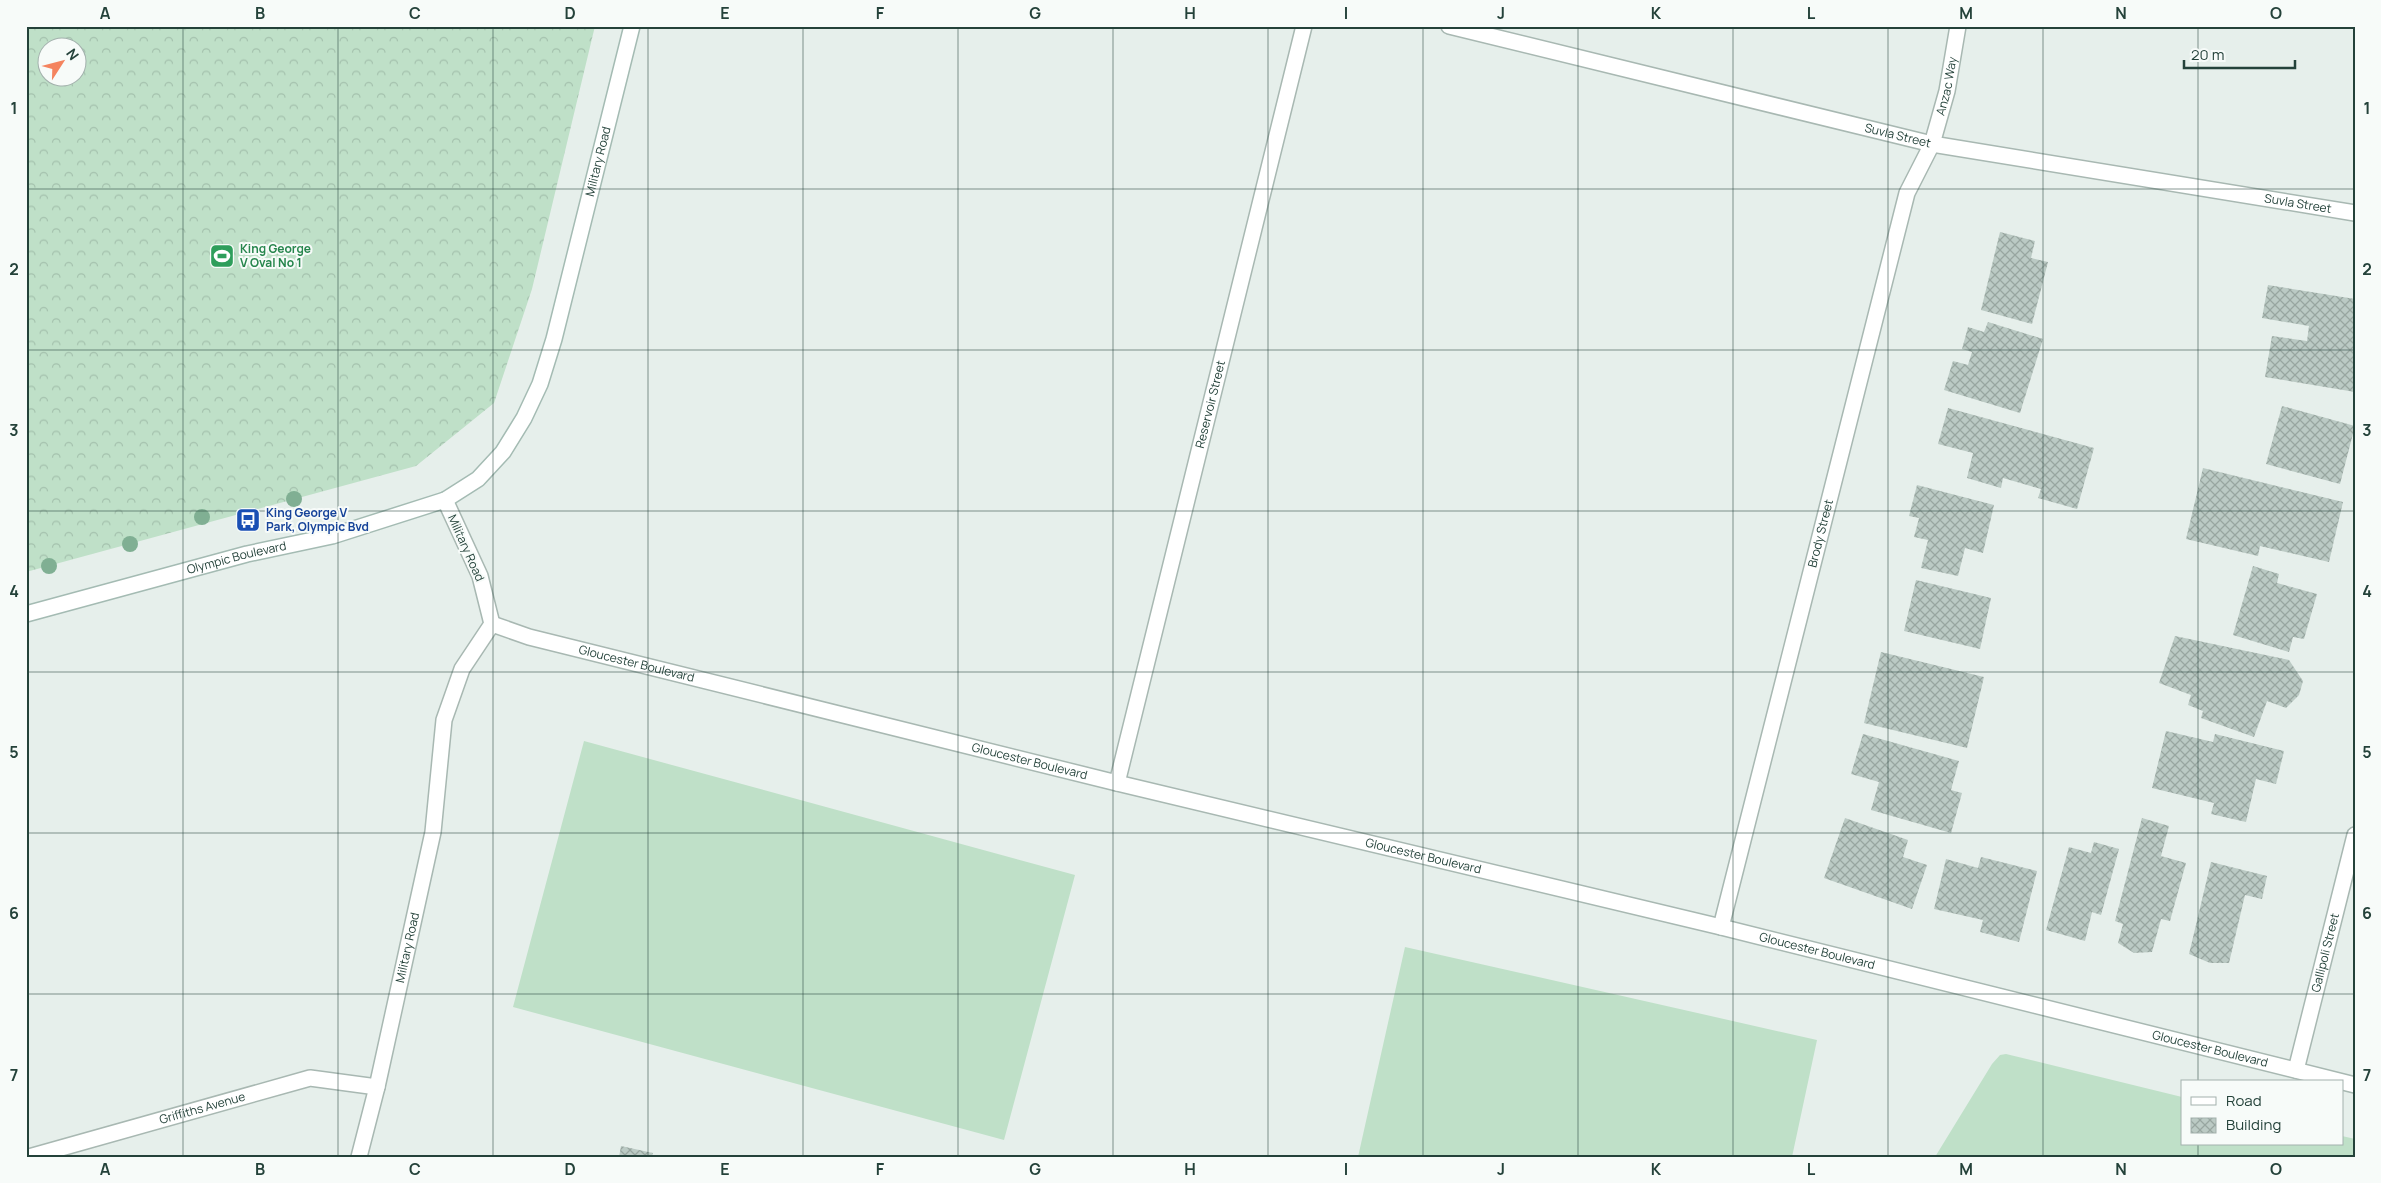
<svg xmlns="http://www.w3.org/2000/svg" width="2381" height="1183" viewBox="0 0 2381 1183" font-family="Manrope,sans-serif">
	<defs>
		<pattern id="forest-crowns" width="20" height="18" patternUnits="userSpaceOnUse" patternTransform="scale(1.25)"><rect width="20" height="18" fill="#bfe0c8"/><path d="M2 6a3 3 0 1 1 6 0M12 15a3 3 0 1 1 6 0" fill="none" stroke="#a4c1ad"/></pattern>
		<pattern id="building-cross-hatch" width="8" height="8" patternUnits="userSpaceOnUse" patternTransform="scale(1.25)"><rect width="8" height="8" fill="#bbcac4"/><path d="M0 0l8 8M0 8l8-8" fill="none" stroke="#98a6a0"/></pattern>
	</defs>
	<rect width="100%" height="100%" fill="#e6efeb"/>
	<!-- grass -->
	<path fill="#bfe0c8" d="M584,741l491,134 -71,265 -491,-133z
		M1405,947l412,93 -25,117h-434z
		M2006,1054l176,43v47h160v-8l13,3v18h-420l57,-93 8,-9z"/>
	<!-- forest -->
	<path fill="url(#forest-crowns)" fill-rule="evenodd" d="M26,26h569l-63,263 -38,114 -78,63 -390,106zM48,48h30v30h-30z"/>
	<!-- building -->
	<path fill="url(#building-cross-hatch)" d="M2000,232l35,9 -4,17 17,4 -16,62 -51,-14z
		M2268,285l87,14v93l-90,-15 7,-41 35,5 2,-15 -47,-8z
		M1988,322l55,17 -23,74 -76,-23 9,-29 15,4 4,-13 -10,-3 6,-22 16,5z
		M2282,406l73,20 -15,58 -74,-20z
		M1948,408l146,40 -17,61 -39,-11 3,-9 -38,-11 -2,10 -34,-10 6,-25 -35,-9z
		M2203,468l140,34 -14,60 -69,-16 -2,10 -72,-17z
		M1917,485l77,20 -11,48 -18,-5 -7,28 -37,-8 7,-28 -14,-3 5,-19 -10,-2z
		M2253,566l26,8 -2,9 40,11 -13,45 -11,-2 -4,15 -56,-17z
		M1916,580l75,18 -11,51 -76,-18z
		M2175,636l114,24 14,21 -4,14 -13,13 -19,-7 -13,36 -53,-19 2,-7 -15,-6 3,-10 -32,-12z
		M1881,652l103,25 -17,71 -103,-25z
		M2166,731l47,11 2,-8 69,17 -8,33 -20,-5 -10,43 -35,-8 3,-11 -62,-15z
		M1863,734l96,27 -8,29 11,3 -11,40 -80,-23 8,-28 -28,-8z
		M1845,818l63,22 -5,17 24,8 -15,44 -88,-31z
		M2142,818l27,8 -8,30 25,7 -16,58 -9,-2 -9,33 -18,1 -16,-10 5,-19 -8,-3z
		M2094,842l25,7 -18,66 -9,-3 -7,29 -39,-11 23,-83 22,6z
		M1981,857l56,14 -18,71 -39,-10 3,-12 -49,-11 12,-50 32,9z
		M2211,862l56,14 -5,23 -17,-4 -16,68h-19l-21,-9z
		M621,1146l32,7 -1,4h-33z"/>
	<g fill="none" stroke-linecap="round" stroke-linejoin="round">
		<defs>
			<g id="minor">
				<path id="s1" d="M1449,26l483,118 423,69"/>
				<path id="s2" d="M492,624l37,13 588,146 604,144 634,158"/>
				<path id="s3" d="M1117,783l187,-757"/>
				<path id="s4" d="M1721,927l186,-734 25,-49 15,-53 11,-65"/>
				<path id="s5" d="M2296,1070l59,-235"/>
				<path id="s6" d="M29,1157l281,-79 67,9"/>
				<path id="s7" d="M359,1157l18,-70 56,-255 11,-112 18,-51 30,-45 -12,-48 -35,-76"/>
			</g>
			<g id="secondary">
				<path id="s8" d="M26,614l221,-60 85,-18 113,-36 33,-21 25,-27 21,-34 16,-34 14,-45 78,-313"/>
			</g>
		</defs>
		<!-- minor casing -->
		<use href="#minor" stroke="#a8b8b2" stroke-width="18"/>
		<!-- secondary casing -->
		<use href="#secondary" stroke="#a4bbb3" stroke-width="18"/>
		<!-- minor -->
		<use href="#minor" stroke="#fff" stroke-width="15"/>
		<!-- secondary -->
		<use href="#secondary" stroke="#fff" stroke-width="15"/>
	</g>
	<!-- trees -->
	<g fill="#80af93">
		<circle cx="294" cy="499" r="8"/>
		<circle cx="202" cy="517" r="8"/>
		<circle cx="130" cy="544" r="8"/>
		<circle cx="49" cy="566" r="8"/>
	</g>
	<!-- grid -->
	<path fill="none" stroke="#24423a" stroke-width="1" stroke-opacity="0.55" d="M183,26v1131M338,26v1131M493,26v1131M648,26v1131M803,26v1131M958,26v1131M1113,26v1131M1268,26v1131M1423,26v1131M1578,26v1131M1733,26v1131M1888,26v1131M2043,26v1131M2198,26v1056M26,189h2329M26,350h2329M26,511h2329M26,672h2329M26,833h2329M26,994h2329M2198,1144v13"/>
	<!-- icons -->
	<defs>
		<symbol id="stadium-square" viewBox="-11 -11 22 22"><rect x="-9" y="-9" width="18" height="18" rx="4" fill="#2e9e5b" stroke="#f7fbf9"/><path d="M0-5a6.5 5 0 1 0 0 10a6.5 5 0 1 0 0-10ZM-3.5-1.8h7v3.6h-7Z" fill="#fff"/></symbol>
		<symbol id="bus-square" viewBox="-11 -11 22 22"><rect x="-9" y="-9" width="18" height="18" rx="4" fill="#1a4fb4" stroke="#f7fbf9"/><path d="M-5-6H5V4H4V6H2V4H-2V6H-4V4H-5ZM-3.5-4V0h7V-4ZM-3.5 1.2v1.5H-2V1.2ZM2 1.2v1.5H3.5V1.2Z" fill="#fff"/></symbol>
	</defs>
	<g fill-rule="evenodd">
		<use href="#stadium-square" x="208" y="242" width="28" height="28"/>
		<use href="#bus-square" x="234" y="506" width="28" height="28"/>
	</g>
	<g text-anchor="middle" stroke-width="4" stroke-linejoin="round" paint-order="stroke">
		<!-- street labels -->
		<g font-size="12" fill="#24423a" stroke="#f7fbf9">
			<text dy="4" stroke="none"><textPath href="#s4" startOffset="872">Anzac Way</textPath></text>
			<text dy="4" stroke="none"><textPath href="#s1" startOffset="462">Suvla Street</textPath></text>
			<text dy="4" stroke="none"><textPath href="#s8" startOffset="818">Military Road</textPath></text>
			<text dy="4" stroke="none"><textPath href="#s1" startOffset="868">Suvla Street</textPath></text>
			<text dy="4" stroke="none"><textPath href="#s3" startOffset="390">Reservoir Street</textPath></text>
			<text dy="4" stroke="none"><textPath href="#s4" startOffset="406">Brody Street</textPath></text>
			<text transform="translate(466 548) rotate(66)" y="4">Military Road</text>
			<text dy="4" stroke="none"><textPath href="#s8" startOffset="218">Olympic Boulevard</textPath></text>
			<text dy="4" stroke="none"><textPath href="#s2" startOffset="150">Gloucester Boulevard</textPath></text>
			<text dy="4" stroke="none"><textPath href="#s2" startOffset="555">Gloucester Boulevard</textPath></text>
			<text dy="4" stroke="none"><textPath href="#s2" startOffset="960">Gloucester Boulevard</textPath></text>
			<text dy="4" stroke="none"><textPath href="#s7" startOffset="215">Military Road</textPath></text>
			<text dy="4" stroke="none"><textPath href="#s2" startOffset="1365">Gloucester Boulevard</textPath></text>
			<text dy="4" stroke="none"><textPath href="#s5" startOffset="121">Gallipoli Street</textPath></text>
			<text dy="4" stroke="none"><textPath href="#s2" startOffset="1770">Gloucester Boulevard</textPath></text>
			<text dy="4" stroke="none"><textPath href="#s6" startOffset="180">Griffiths Avenue</textPath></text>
		</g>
		<!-- leisure labels -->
		<g font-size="12" font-weight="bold" fill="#27864d" stroke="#f7fbf9" text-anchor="start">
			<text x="240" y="253">King George<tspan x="240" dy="14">V Oval No 1</tspan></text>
		</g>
		<!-- transit labels -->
		<g font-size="12" font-weight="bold" fill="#164399" stroke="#f7fbf9" text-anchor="start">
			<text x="266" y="517">King George V<tspan x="266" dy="14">Park, Olympic Bvd</tspan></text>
		</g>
	</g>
	<!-- border -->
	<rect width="2381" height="1183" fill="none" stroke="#f7fbf9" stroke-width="55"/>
	<!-- legend -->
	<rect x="2181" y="1080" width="162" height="65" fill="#f7fbf9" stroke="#a3b1ad"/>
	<rect x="2191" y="1097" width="25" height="8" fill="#ffffff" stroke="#a3b1ad"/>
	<text x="2226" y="1106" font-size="15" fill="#24423a">Road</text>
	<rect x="2191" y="1118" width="25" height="15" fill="url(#building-cross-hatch)" stroke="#a3b1ad"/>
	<text x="2226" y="1130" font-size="15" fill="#24423a">Building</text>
	<!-- north arrow -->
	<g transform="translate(62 62) rotate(54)"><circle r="24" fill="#f7fbf9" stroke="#a3b1ad"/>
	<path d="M0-4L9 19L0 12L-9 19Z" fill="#f4845f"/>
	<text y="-8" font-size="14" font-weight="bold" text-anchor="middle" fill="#24423a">N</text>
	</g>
	<!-- scale -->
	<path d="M2184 60v8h111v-8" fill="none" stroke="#24423a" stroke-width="2.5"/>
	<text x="2191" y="60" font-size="15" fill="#24423a" stroke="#f7fbf9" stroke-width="4" paint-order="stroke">20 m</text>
	<rect x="28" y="28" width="2326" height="1128" fill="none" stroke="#24423a" stroke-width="2"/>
	<g font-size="16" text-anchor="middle" font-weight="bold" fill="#24423a">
		<text x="105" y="19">A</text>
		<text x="260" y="19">B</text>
		<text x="415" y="19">C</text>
		<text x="570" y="19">D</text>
		<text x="725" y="19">E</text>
		<text x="880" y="19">F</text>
		<text x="1035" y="19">G</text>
		<text x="1190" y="19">H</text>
		<text x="1346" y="19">I</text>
		<text x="1501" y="19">J</text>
		<text x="1656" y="19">K</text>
		<text x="1811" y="19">L</text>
		<text x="1966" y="19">M</text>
		<text x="2121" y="19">N</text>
		<text x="2276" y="19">O</text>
		<text x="14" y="114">1</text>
		<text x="2367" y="114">1</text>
		<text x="14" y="275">2</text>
		<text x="2367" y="275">2</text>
		<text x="14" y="436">3</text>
		<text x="2367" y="436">3</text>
		<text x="14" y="597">4</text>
		<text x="2367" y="597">4</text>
		<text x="14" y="758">5</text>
		<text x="2367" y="758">5</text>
		<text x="14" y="919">6</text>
		<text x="2367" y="919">6</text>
		<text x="14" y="1081">7</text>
		<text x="2367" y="1081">7</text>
		<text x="105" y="1175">A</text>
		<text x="260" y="1175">B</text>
		<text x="415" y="1175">C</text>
		<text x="570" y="1175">D</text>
		<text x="725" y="1175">E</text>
		<text x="880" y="1175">F</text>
		<text x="1035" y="1175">G</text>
		<text x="1190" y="1175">H</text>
		<text x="1346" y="1175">I</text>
		<text x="1501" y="1175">J</text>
		<text x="1656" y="1175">K</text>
		<text x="1811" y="1175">L</text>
		<text x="1966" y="1175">M</text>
		<text x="2121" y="1175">N</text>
		<text x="2276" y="1175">O</text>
	</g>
</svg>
